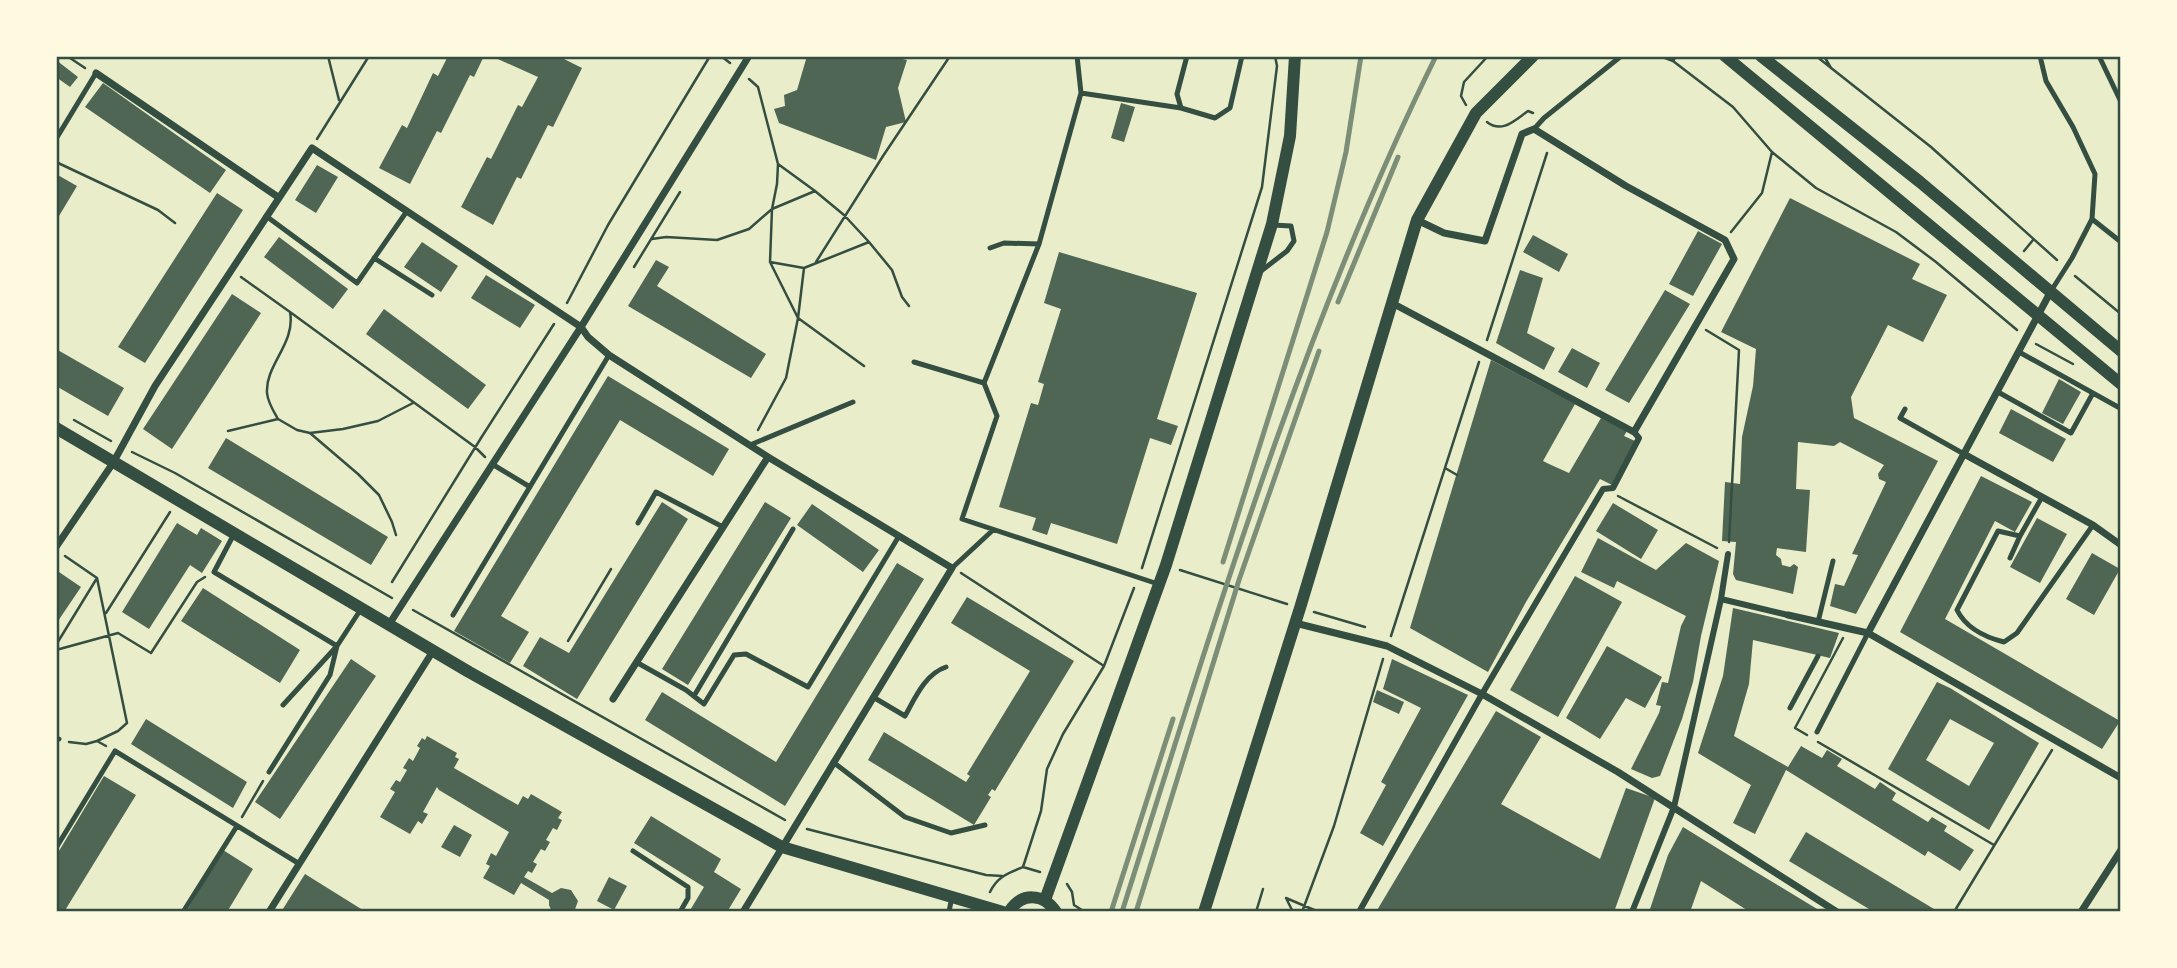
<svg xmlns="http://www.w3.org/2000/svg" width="2177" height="968" viewBox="0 0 2177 968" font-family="'Noto Sans',sans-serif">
	<rect width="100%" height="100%" fill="#e9edc9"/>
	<!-- building -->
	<path fill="#4f6655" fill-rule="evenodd" d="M448,56h36l-10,21 -4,-2 -29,58 -4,-2 -27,53 -31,-16 23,-43 5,3 26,-55 5,3z
		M491,56h67l24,12 -29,59 -5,-2 -27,54 -4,-2 -24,48 -32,-18 26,-50 4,2 27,-54 4,2 16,-30z
		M807,56h83l17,4 -9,28 8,34 -20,5 -10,33 -97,-37 -5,-14 11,-3 -1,-11 13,-5z
		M56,60l22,17 -8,10 -14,-10z
		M103,83l123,87 -16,23 -125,-86z
		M1121,103l14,4 -11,35 -13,-4z
		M317,165l21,12 -22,36 -21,-13z
		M56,174l21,12 -21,35z
		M217,193l26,17 -98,153 -27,-16z
		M1790,198l130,66 -8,15 35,16 -24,47 -35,-17 -37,72 3,21 84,43 -82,153 -26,-8 5,-22 9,2 14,-31 -6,-1 34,-72 -7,-3 -1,-5 6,-9 -44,-23 -6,4 -36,-4 -2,47 14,1 -4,62 -29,-4 -1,7 5,4 1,6 8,2 4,-3 4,3 -5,27 -57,-14 -3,-6 3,-32 -14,-1 3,-59 15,2 2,-47 11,-51 3,-37 -35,-17z
		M1698,231l24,13 -29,52 -24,-12z
		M1533,235l35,19 -9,18 -36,-20z
		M279,237l69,52 -15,20 -69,-52z
		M422,242l36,24 -17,26 -37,-25z
		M1059,252l138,41 -40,126 21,7 -7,19 -21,-7 -33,106 -66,-21 -4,12 -15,-5 4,-12 -37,-11 32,-104 7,2 6,-21 -6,-2 23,-73 -17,-6z
		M656,260l13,7 -12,19 109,68 -15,24 -123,-72z
		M1520,270l23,8 -16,55 28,15 -11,22 -48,-27z
		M486,275l49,30 -15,23 -49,-30z
		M1665,290l25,14 -61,99 -24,-13z
		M232,294l29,19 -89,136 -29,-20z
		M384,309l102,76 -18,24 -102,-75z
		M1572,348l28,15 -13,25 -29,-16z
		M56,349l68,39 -16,28 -52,-30z
		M1491,360l84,44 -32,57 6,3 20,9 32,-55 26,13 -3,5 11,5 -23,44 -12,-6 -74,123 -38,70 -78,-44z
		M608,376l121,73 -16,27 -93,-56 -119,196 28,16 -19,31 -56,-32z
		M2059,379l22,13 -18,32 -21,-11z
		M2011,409l55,30 -13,23 -54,-29z
		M226,438l162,99 -17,28 -163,-97z
		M1981,476l51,26 -17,30 -20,-11 -50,98 175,102 -18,28 -202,-117z
		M662,502l26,17 -111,180 -54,-33 17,-29 29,16z
		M765,502l26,16 -103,167 -26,-16z
		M1613,503l45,27 -17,29 -45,-28z
		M812,504l67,46 -16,22 -66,-47z
		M2037,518l30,16 -27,49 -30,-16z
		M177,523l20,12 4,-7 21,13 -20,32 -12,-8 -41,64 -27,-17z
		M1598,538l58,32 30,-27 33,18 -18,75 -8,46 -11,37 -22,57 -8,2 -21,-9 28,-56 2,-7 -5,-1 6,-23 6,1 13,-57 5,-10 -69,-35 -3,7 -33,-16z
		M2092,553l28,16 -26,46 -28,-16z
		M897,563l27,16 -139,227 -140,-86 17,-28 114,70z
		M56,570l25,17 -25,37z
		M1575,576l47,26 -64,115 -48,-27z
		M203,588l97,62 -20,33 -99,-62z
		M967,597l107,64 -79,130 -3,-2 -4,6 3,2 -17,28 -106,-65 16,-28 82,50 4,-6 -3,-2 63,-103 -79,-48z
		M1733,608l106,25 -9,25 -77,-18 -4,44 -15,52 54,31 13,-21 21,12 5,-8 15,9 -5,7 38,23 5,-7 16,11 -4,7 36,22 4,-5 15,9 -3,5 30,19 -14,21 -32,-20 -3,5 -139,-86 -31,64 -22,-11 18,-38 -53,-32 25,-77z
		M1607,646l55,31 -17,31 -19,-10 -26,41 -34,-21z
		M351,659l25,17 -96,143 -25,-17z
		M1392,659l76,36 -85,151 -23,-13 26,-48 -5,-3 40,-74 -38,-19z
		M1937,682l13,6 89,55 -50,87 -101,-61zM1950,719l44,24 -25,43 -43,-26z
		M1377,690l27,12 -5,12 -26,-12z
		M1496,711l45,26 -40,67 99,55 26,-71 29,10 -41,114h-238z
		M146,719l101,63 -14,26 -102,-64z
		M427,736l30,17 -2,4 4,2 -5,9 64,37 5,-9 5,3 3,-5 31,18 -4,6 4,2 -5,10 -4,-2 -7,12 4,2 -5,9 -4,-2 -8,13 4,2 -5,9 -4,-2 -4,6 28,16 9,-5 10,2 7,11 -4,11h-22l-3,-7v-5l-28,-17 -7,12 -31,-17 7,-12 -4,-2 5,-11 5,3 13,-24 -70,-42 -2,-3 -14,25 5,2 -6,10 -4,-3 -8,13 -30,-17 15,-25 -5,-3 6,-9 4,2 7,-12 -4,-2 6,-10 4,3 7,-13 -3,-2 5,-8 3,2z
		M104,776l32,19 -72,117h-8v-56z
		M651,816l70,43 -7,13 27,17 -14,23h-38l15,-25 -70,-44z
		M454,825l18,10 -12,22 -19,-10z
		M1683,827l68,42 71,43h-72l-49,-31 -11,31h-41l19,-57z
		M1806,832l133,80h-65l-85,-51z
		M223,850l30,19 -26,43h-41z
		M305,874l61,38h-85z
		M609,877l18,9 -13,24 -17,-9z"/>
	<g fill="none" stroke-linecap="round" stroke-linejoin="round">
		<!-- path -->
		<path stroke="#344e41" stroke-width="2.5" d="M67,56l18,12
			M328,56l11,44
			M721,56l9,7
			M1660,56l13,5
			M1676,56l-3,5 60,46 39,45 -10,41 -31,39
			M1816,56l115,91 126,113
			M1824,56l7,12
			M749,79l9,8 20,77 -1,20 -5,25 -2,53 34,6
			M1466,105l-5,-9 3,-14 24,-26
			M1487,122c15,12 28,-2 41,-11l5,2
			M317,139l52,-83
			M1772,152l44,36 80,44 40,30 81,68
			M56,162l102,48 17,13
			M652,239l14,-2 51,3 32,-11 23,-20 43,-18 -37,-27
			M869,242l23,28 10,27 7,9
			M2024,251l9,-11
			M770,262l28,56 66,48
			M816,262l67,-106 67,-100
			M634,267l46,-75
			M2075,276l46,38
			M241,277l49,35c6,31 -25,53 -23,81 1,10 7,19 11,26
			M567,303l41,-78 102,-169
			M290,312l185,135 10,10
			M1706,330l33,20 -10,192
			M1487,340l60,-187
			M2036,344l37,20
			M74,420l37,21
			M758,430l28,-52 12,-60 6,-50 65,-26 -25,-27 -29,-24
			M228,431l50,-12 19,11 13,3 48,41 21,21 13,27 4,13
			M310,433l33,-4 35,-8 35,-18
			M132,452l43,21 217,125
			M1445,468l12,7
			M1618,496l99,52
			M1142,568l120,-381 15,-121 -2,-10
			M1180,570l107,34
			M961,573l143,93
			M97,578l30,145 -9,8 -21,10
			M392,582l89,-144 73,-114
			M413,610l372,210
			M1314,612l51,15
			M106,613l64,-101
			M1391,636l88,-274
			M568,641l43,-72
			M56,645l41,-67 -32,-22
			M56,650l62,-17 33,20 46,-71 8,-5
			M1807,735l-12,-7 48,-90
			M69,742l17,2 11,-3 9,5
			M1818,742l176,103
			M242,817l21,-36
			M807,829l179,46 16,1
			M1023,867l17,5
			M1067,884l5,8 2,13 11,7
			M990,892c7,-15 18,-19 33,-25l18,-56 6,-42 16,-35 41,-68 30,-78
			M1256,912l7,-23
			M1293,912l-7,-14 33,14
			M1302,912l32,-86 49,-167
			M1954,912l98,-162"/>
		<!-- service -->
		<path stroke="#344e41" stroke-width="5" d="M1077,56l4,37 -42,151 -55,139 13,33 -35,103 196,65
			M1187,56l-10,38 4,14 34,10 15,-10 12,-52
			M2040,56l6,25 27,46 22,47 -3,45 -20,39 -21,33
			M2099,56l22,46
			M1081,93l100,15
			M1534,129l10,-11 76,-61
			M56,139l40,-66
			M266,216l91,67 50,-72
			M2092,219l29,23
			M990,248l14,-5 35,1
			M374,258l58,37
			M1261,271l26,-20 7,-10 -3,-15 -18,-1
			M2019,352l99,55h3
			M914,362l70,21
			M1998,392l73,41 22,-40
			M1905,409l-5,9 64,36
			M750,445l103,-43
			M492,464l38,23
			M2042,497l-22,39 -22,-5 -41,79c9,18 27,27 47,32l13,-9 76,-108
			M638,523l18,-31 67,35
			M234,534l-20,38 123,74
			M2010,558l10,-22
			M952,568l41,-38
			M453,615l156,-260
			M1818,622l15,-61
			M636,662l50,28 18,14 30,-49 12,-1 62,33 91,-151
			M694,696l99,-167
			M873,697l32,19c10,-18 20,-42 41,-49
			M283,705l54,-59 24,-37
			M1790,708l28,-52
			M1817,732l51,-99
			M56,738l3,1
			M833,762l72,55 46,16 34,-8
			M269,772l61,-97 7,-29
			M56,848l59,-97 183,112
			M633,851l55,36v11l-8,14
			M183,912l54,-86
			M949,912l3,-16"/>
		<!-- pedestrian -->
		<path stroke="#344e41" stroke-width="6" d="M1721,599l67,16
			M1359,912l123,-218 121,-205 10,-1 26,-50 -5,-6
			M1632,912l42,-105 47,-208 7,-45"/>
		<!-- minor -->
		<path stroke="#344e41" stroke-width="7" d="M96,73l182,124
			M1392,303l242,129 100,-173 -9,-19 -99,-54 -92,-57 -12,5 -37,107 -41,-8 -27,-13
			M1964,454l129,71 28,20
			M56,547l57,-84 42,-77 157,-238 269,179 7,10 21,18 159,102 184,111 -209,344
			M1788,615l80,18 253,145
			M1295,623l92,23 95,48 136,78 219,140
			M388,626l193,-299 168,-271
			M1868,633l183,-342
			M613,699l155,-242
			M269,912l164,-261
			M2081,912l40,-62"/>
		<!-- tertiary -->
		<path stroke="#344e41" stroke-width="12" d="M1725,56l396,328
			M1761,56l159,126 201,169
			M56,428l413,244 313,175 221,65
			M1045,900l121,-335 106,-341 18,-88 5,-80
			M1009,912c12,-20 35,-19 47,0
			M1204,912l96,-304 117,-388 59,-107 57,-57"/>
		<!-- rail -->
		<path stroke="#7c8e77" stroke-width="5" d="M1338,302l60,-145
			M1223,562l104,-330 19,-80 15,-96
			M1111,912l62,-193
			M1122,912c92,-290 179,-582 314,-856
			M1136,912l103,-332 80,-229"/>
	</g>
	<!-- border -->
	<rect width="2177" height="968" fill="none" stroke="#fefae0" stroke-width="116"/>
	<rect x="58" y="58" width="2061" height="852" fill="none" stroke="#344e41" stroke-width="2.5"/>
</svg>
